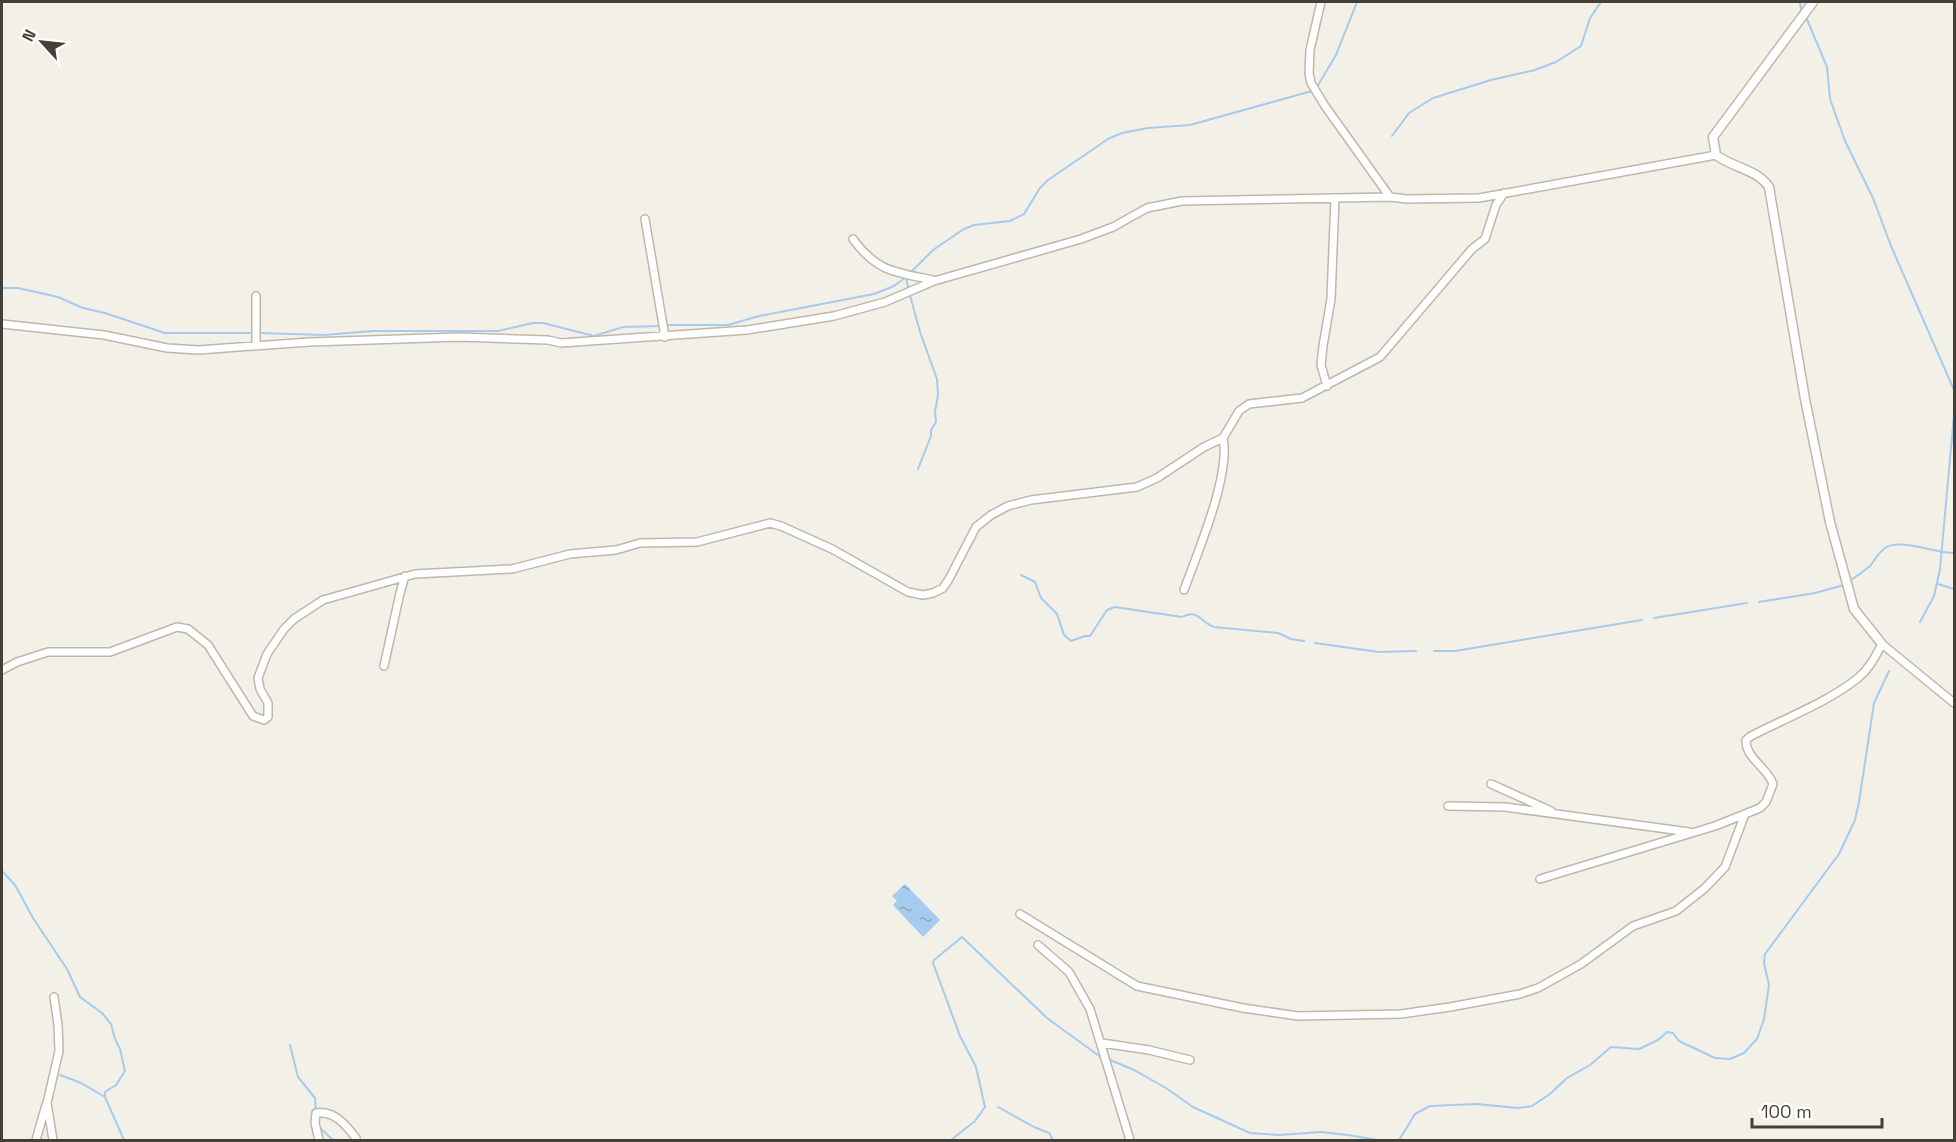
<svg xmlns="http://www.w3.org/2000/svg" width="1956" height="1142" viewBox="0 0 1956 1142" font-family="'Space Grotesk',sans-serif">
	<defs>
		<pattern id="water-ripples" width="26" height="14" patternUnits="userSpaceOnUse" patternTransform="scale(1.5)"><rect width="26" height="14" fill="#a5cbee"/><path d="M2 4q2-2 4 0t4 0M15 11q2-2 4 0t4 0" fill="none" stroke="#88a6c2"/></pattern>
	</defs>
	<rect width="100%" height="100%" fill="#f3f0e7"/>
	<!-- water -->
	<path fill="url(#water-ripples)" d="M905,884l35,36 -17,17 -30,-32 4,-4 -5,-5z"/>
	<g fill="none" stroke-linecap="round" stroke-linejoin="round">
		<!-- stream -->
		<path stroke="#a5cbee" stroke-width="2" d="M1800,2l1,7
			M1806,17l21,50 3,32 15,42 28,57 18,48 63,144
			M1317,87l19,-32 21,-53
			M1392,136l17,-23 24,-15 58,-18 44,-10 21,-8 25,-16 9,-28 11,-16
			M912,271l21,-21 31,-21 10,-4 36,-4 14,-7 16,-26 8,-8 60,-41 14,-6 26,-5 42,-3 122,-34
			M906,278l2,9
			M2,288h16l40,9 25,11 22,5 60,20h89
			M910,295l10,37 17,47 1,16 -3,17 1,10 -5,8v6l-13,33
			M666,325h62l31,-9 115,-22 20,-8 12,-9
			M260,333l64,2 49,-4h125l35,-8h10l51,13 29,-9 37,-1
			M1021,575l14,7 6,16 16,16 7,21 7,6 14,-5h5l17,-26 8,-3 67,10c16,-9 19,6 32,10l64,6 13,6 13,2
			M1851,580c6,-4 13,-9 19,-14 5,-6 8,-13 15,-18 16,-10 49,5 69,5
			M1938,584l16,5
			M1759,602l56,-9 29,-8
			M1654,618l93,-15
			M1920,622l14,-26 6,-27 14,-154
			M1315,643l64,9 37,-1
			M1434,651h21l187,-31
			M2,871l13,14 18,33 34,51 13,28 22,16 9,11 4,15 5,10 5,22 -9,14 -11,7v5
			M290,1045l8,32 17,21 1,14
			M1110,1060l24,10 32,18 27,19 57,26 29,2 42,-3 27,3 30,5
			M60,1075l21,8 24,14 19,43
			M998,1107l36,20 15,6 4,7
			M319,1127l14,13
			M951,1140l24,-19 10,-14 -9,-40 -16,-31 -27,-73 1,-3 28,-23 85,81 55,40
			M1399,1140l16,-26 15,-8 46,-2 42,4 14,-2 18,-12 17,-16 23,-13 21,-18 28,2 19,-9 9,-8 6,1 6,8 36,17 15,1 14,-6 13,-14 7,-20 5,-34 -5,-22 1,-9 74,-100 16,-34 4,-18 15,-99 15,-32"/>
		<defs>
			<path id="minor" d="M1321,2l-11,48 -1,23 2,10 14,23 65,91
				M645,219l20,118
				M853,239c24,33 42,33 80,41
				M2,324l102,11 63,13 31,2 112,-8 149,-5 89,3 13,3 186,-13 87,-14 51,-14 49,-21 147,-42 32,-12 34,-19 35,-7 208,-4 17,2 72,-1 237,-43
				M256,346v-50
				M1327,386l-6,-21 2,-19 8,-47 4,-101
				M1184,590c13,-36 47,-115 39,-152
				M384,666l16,-73 5,-17
				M2,670l15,-8 31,-10h62l67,-25 11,2 20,16 45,71 11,4 4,-3v-14l-8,-14 -2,-11 9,-24 17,-25 10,-10 29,-19 92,-26 97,-5 58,-15 46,-4 24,-7 57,-1 73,-19 11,3 51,23 76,43 15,3 10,-2 10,-5 6,-9 27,-52 15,-12 17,-9 23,-6 106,-13 20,-9 47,-31 19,-9 16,-27 10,-7 53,-6 78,-41 92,-108 13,-10 11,-34 8,-12
				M1491,784l60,27
				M1448,806l57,1 184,25
				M1540,879l175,-53 45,-18 6,-6 7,-18c-5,-16 -28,-26 -27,-44l5,-4c33,-17 79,-35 107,-58 11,-9 17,-21 24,-34l72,59
				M1020,914l117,72 106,22 55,8 103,-2 49,-7 70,-13 18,-6 43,-24 52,-38 43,-15 29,-23 20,-21 20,-53
				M1038,945l31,27 21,37 40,131
				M1102,1043l47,7 41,10
				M36,1140l10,-35
				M53,1140l-6,-37 12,-52 -1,-26 -4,-28
				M319,1140l-4,-17 1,-10c18,-3 30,12 40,25"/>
			<path id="tertiary" d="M1813,2l-100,135 3,18c17,13 41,14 53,32l36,212 25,123 24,87 28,35"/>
		</defs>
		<!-- minor casing -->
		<use href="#minor" stroke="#beb8a9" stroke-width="10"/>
		<!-- tertiary casing -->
		<use href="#tertiary" stroke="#beb8a9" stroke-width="11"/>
		<!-- minor -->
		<use href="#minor" stroke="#fff" stroke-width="7"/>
		<!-- tertiary -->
		<use href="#tertiary" stroke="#fff" stroke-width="8"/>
	</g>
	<!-- border -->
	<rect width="1956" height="1142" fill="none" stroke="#454036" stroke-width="6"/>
	<!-- north arrow -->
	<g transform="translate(42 42) rotate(297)" stroke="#ffffff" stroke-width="4.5" paint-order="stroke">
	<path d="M0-4.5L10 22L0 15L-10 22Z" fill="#454036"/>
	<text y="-9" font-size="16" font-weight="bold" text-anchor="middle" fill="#454036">N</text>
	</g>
	<!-- scale -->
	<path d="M1752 1118v9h130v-9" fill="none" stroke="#454036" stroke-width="3"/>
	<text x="1761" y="1118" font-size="18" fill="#454036" stroke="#ffffff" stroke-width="4.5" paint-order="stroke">100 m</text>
</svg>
